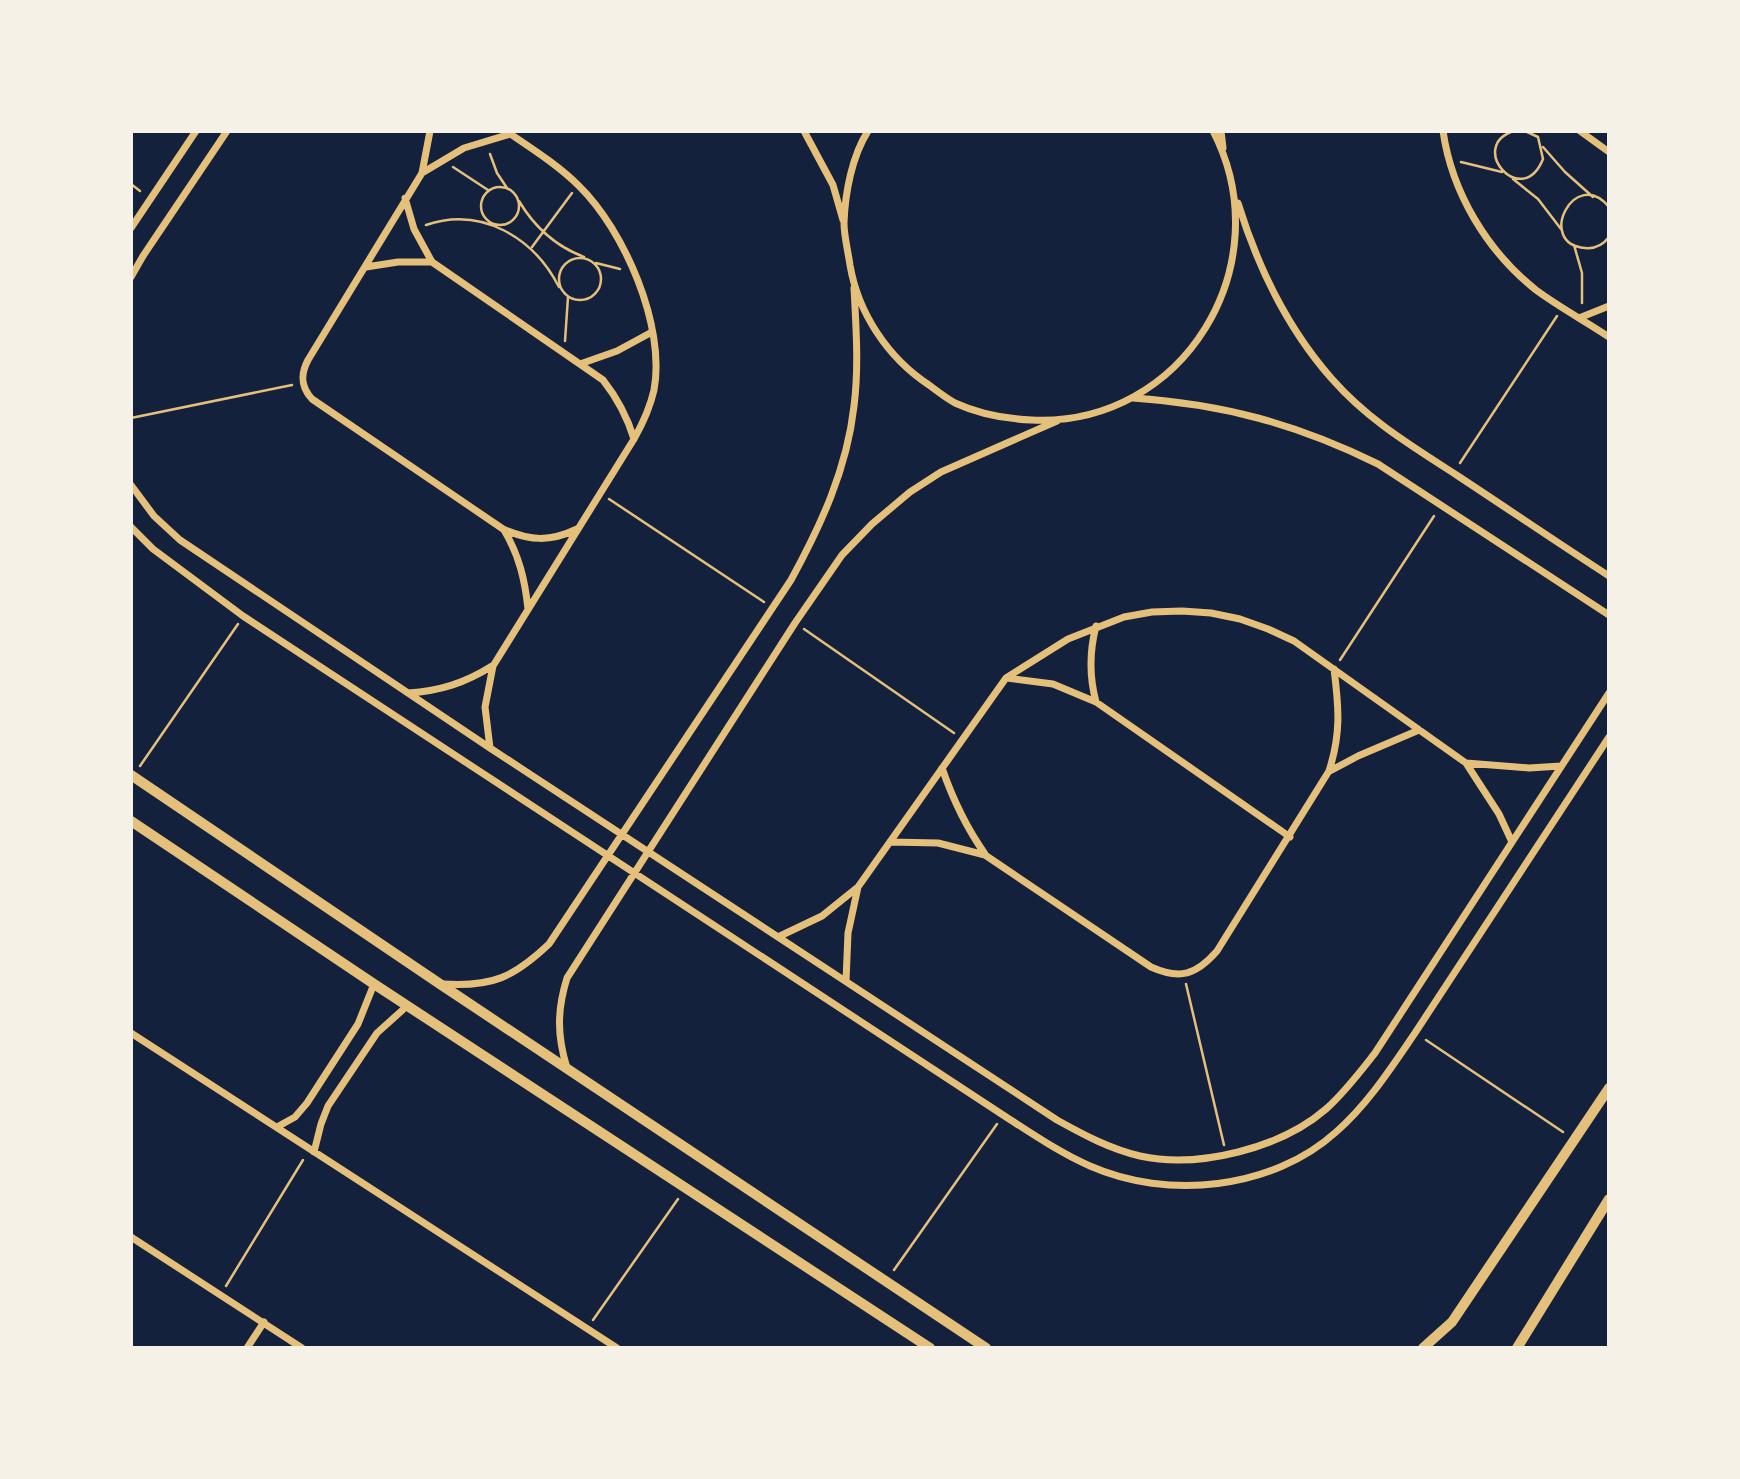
<svg xmlns="http://www.w3.org/2000/svg" width="1740" height="1479" viewBox="0 0 1740 1479" font-family="Helvetica,sans-serif">
	<rect width="100%" height="100%" fill="#14213d"/>
	<g fill="none" stroke-linecap="round" stroke-linejoin="round">
		<!-- path -->
		<path stroke="#e5c07b" stroke-width="2.5" d="M1514,131c-48,15 8,80 29,28l-5,-22 -13,-6
			M1543,147l22,25 28,25
			M490,154l7,19 10,15
			M1461,162l41,10
			M453,167l35,23
			M1513,179l25,20 23,30
			M131,184l9,7
			M481 206a19 19 0 1 1 38 0a19 19 0 1 1-38 0Z
			M519,201c16,27 36,45 65,56
			M1609,207c-34,-42 -74,37 -24,41 10,1 18,-3 24,-11
			M426,225c56,-19 108,13 133,62
			M1574,245l8,28v30
			M532,247l40,-54
			M559 279a21 21 0 1 1 42 0a21 21 0 1 1-42 0Z
			M596,263l24,6
			M565,341l3,-44
			M131,418l161,-33
			M1460,463l97,-147
			M609,499l155,103
			M804,629l150,104
			M1340,660l94,-144
			M140,766l98,-142
			M1186,984l38,161
			M1426,1040l137,92
			M894,1270l103,-146
			M226,1286l77,-126
			M593,1320l85,-121"/>
		<!-- minor -->
		<path stroke="#e5c07b" stroke-width="7" d="M430,131l-8,42 -114,187c-8,15 -7,27 4,39l191,130c27,12 47,13 74,0
			M804,131l29,54 10,35
			M868,131c-16,25 -23,62 -24,92 0,13 4,28 6,42 8,48 38,93 79,120 8,6 17,13 26,18 24,11 51,16 77,17 152,7 250,-156 181,-289
			M1221,131l2,17
			M1443,131c9,62 44,120 93,159 23,17 49,31 73,47
			M1580,131l29,21
			M422,173l42,-25 46,-14
			M405,198l9,31 18,33 171,118c15,19 24,36 31,59
			M1238,203c20,65 49,125 94,176 37,42 80,67 126,97 50,33 100,67 151,100
			M131,228l65,-97
			M366,267l32,-5h34
			M131,277l12,-21 84,-125
			M1579,318l30,-12
			M580,364l37,-13 35,-19
			M1133,398c90,6 164,26 245,66l231,151
			M131,485l23,31 26,24 310,208 567,372c27,15 53,29 83,36 59,13 141,-8 186,-47 19,-17 34,-37 49,-56l234,-360
			M131,527l22,22 90,67 760,499c28,18 57,38 87,51 77,34 182,24 246,-34 32,-28 55,-64 79,-99l194,-296
			M504,530c15,25 21,50 24,79
			M1007,678l46,6 43,18 194,135
			M408,693c32,-2 57,-10 84,-27
			M1096,702c-7,-26 -7,-49 0,-76
			M490,748l-5,-41 8,-41 141,-227c9,-16 16,-31 20,-49 12,-64 -30,-160 -75,-204 -21,-21 -48,-38 -73,-55
			M1466,763l63,5 32,-2
			M942,768c11,32 24,59 43,86
			M1330,771l28,-15 61,-26
			M890,842l48,1 47,12 166,112c29,13 45,8 66,-16l112,-180c12,-37 10,-63 5,-102
			M780,936l42,-20 36,-29 148,-209 62,-39 56,-22 28,-5 30,-1 29,2 29,6 28,10 26,12 172,122 33,51 13,28
			M846,981l2,-48 10,-46
			M443,984c49,3 70,-6 106,-40l242,-364c30,-55 56,-111 63,-174 5,-39 2,-79 0,-118
			M131,1033l486,315
			M567,1068c-10,-32 -10,-58 0,-90l228,-355 47,-68 30,-31 38,-32 31,-20 116,-51
			M277,1127l18,-10 12,-14 51,-79 16,-40
			M314,1152l7,-28 7,-18 49,-73 30,-27
			M131,1237l171,111
			M247,1348l17,-26"/>
		<!-- tertiary -->
		<path stroke="#e5c07b" stroke-width="10" d="M131,775l309,209 546,364
			M131,821l243,163 556,364
			M1423,1348l29,-26 157,-234
			M1517,1348l92,-149"/>
	</g>
	<!-- border -->
	<rect width="1740" height="1479" fill="none" stroke="#f6f1e7" stroke-width="266"/>
</svg>
